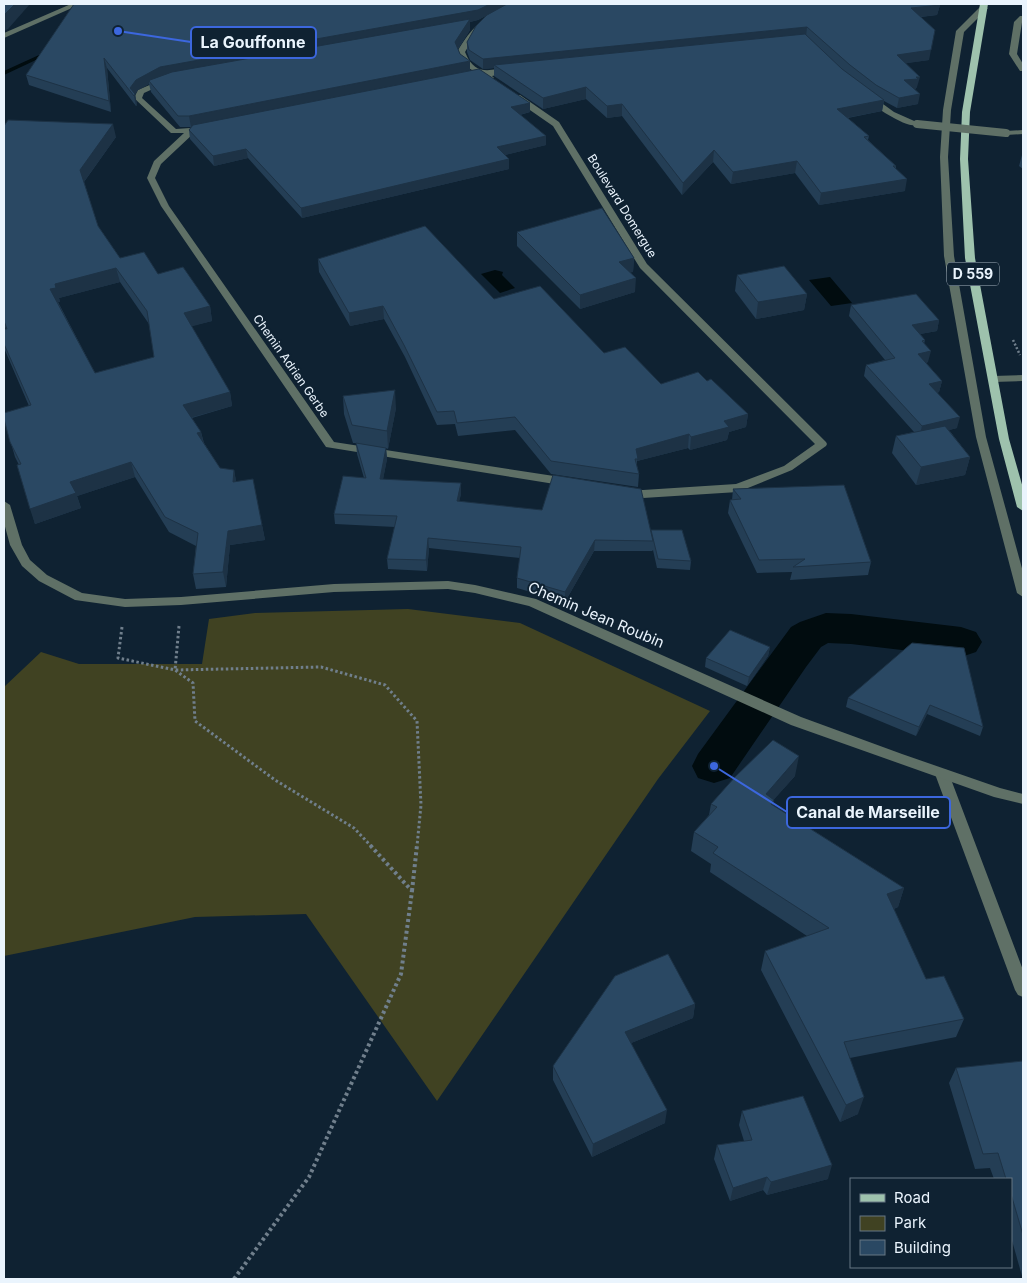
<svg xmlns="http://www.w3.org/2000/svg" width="1027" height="1283" viewBox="0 0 1027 1283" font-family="Inter,sans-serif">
	<rect width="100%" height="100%" fill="#0f2232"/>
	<!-- green -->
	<path fill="#404222" d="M408,609l112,14 190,88 -52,68 -221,322 -131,-187 -111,3 -191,39v-269l37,-35 38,12h123l7,-45 46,-6z"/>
	<!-- water -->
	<path fill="#010c0f" d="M495,270l8,2 -1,3 13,13 -15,5 -19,-19z
		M830,277l22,26 -21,3 -22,-26z"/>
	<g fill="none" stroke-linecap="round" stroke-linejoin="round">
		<!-- stream -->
		<path fill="#010c0f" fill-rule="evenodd" d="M50,50l5,1 -51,24v-4z"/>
		<!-- canal -->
		<path fill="#010c0f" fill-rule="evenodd" d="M826,613l25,1 110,13 15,5 6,10 -6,10 -15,5 -110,-13 -23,-1 -7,4 -15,20 -76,111 -16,5 -16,-5 -6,-12 6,-12 93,-127 9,-5z"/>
		<!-- path-far2 -->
		<path stroke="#707f8c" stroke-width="2.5" stroke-dasharray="2 2" stroke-linecap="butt" d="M1013,340l7,15"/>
		<!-- path-far1 -->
		<path stroke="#707f8c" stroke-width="3" stroke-dasharray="2.5 2.5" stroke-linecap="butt" d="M179,626l-4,44 146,-3 64,18 32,36 4,84 -4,41
			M122,627l-4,31 57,12 18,13 2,38 80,59 79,48 17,18"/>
		<!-- path -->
		<path stroke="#707f8c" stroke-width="4" stroke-dasharray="3 3" stroke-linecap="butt" d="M412,891l5,-46
			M234,1279l75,-102 92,-203 11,-83 -42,-46"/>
		<!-- lane -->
		<path fill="#5f7066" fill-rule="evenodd" d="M981,6l7,2 -24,24 -13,78 -3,47 6,99 32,181 37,135v25l-6,-4 -41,-156 -32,-181 -4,-99 3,-47 13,-79z
			M942,769l5,1 2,4 74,196v27l-5,-2 -3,-5 -80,-216 2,-4z"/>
		<!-- street -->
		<path fill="#5f7066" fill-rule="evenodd" d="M71,4h10l-77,34v-5z
			M511,4h9l-34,20 -11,11 -10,17c13,33 36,9 50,19l-23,5 2,2 -4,2 -7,-3 -15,1v-4l9,-1 -15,-9 -5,-12c15,-26 27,-35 54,-48z
			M1020,16h3l-6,38 6,10v7h-3l-11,-17 5,-32z
			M161,80l7,2 -24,11 -2,5 34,31 28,-2 4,2 -14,4 -33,31 -6,14 14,28 165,236 233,36 6,4 -2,3 -4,1 -241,-39 -165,-241 -14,-28 7,-17 30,-28h-13l-37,-35 4,-8z
			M514,95h6l39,27 88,142 179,178 1,2 -1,2 -34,24 -54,22 -95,6 -21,-3 -2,-3 2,-3 21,1 93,-6 48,-18 31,-22 -175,-176 -87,-142 -39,-27z
			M866,96h6l22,16 27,12c-11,8 -45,-17 -55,-24z
			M1023,130v4l-17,1 -4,-2 4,-2z
			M1023,375v6l-30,1 -5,-3 5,-3z
			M4,501l6,4 12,40 8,15 17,15 35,18 43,6 56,-2 153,-13 114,-3 27,4 61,14 265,118 101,37 98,34 23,6v10l-29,-7 -203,-72 -262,-119 -54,-13 -27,-4 -114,3 -153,13 -56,2 -50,-7 -36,-19 -17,-15 -12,-21 -6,-22z"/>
		<!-- primary -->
		<path fill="#9ec2ad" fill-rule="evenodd" d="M980,4h8l-18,108 -2,47 7,99 34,181 14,49v23l-6,-4 -18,-68 -34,-181 -5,-99 2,-47z"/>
		<!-- street-bridge -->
		<path stroke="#5f7066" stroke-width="8" d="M917,124l89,9"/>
	</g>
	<!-- wall -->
	<path fill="#243e55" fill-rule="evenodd" d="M74,4l866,1 -3,10 -16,2 8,43 -23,3 11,24 -2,2 3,15 -21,4 -13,-7 -2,10 -34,7 21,18 -1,4 28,26v3l9,22 -86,14 -24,-32 -64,11 -18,-22 -31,33 -60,-79 -15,2 -21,-19 -43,10 -49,-33v-8l-11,1 -13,-9 -3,-8v-10l26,-30 -15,8 -8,2v8l-12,19 2,5 10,17 60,32v9l-10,3 26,21v9l-41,10 4,14 -207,49 -54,-60 -34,8 -24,-27 -1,-9 2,-3h-11l-29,-35 -2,-8 -11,6 -3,4 2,11 -1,1 -29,-38 4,44 -82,-27 -3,-10z
		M4,126l112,11 -32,45 14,44 22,32 38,16 52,32 2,15 -21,5 39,66 2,14 -40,12 9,14 3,11 16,25 14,2 2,12 26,43 3,15 -35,5 -4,42 -30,2 -3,-15 3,-28 -27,-14 -34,-55 -58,19 4,12 -46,16 -16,-59 -4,-8 -11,-38 25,-13 -25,-58v-19h2l-2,-5zM120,282l29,42 5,33 -59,16 -37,-71h2l-1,-4z
		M1022,155h1v14l-4,-3z
		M517,232l117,26 -1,14h-3l5,20 -55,17 -63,-63z
		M318,259l176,40 110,54 57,31 46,-3 41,33 -2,13 -17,5 -2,8 -37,10 -2,-2 -51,13v5l2,8 -1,13 -87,-13 -36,-44 -57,6 -3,-12 -18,1 -32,-68 -21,-38 -34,7 -31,-54z
		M737,275l70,19 -3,16 -48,9 -21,-28z
		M851,305l88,15 -2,11 -17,3 5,6 -1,4 4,18 -2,1 16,18 -3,11 -2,1 20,35 -8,2 21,27 -5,18 -49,10 -24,-32 4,-17 18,-4 -50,-56 2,-11 19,-5 -36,-44z
		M343,396l53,12 -8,41 -2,-1 1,11 -4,20 78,15 -2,7 192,29 40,31 -1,9 -33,-2 -4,-18 -1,1h-58l-29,51 -48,-14v-10l3,-20 -91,-10 -2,23 -39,-2 -1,-10 8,-32 -60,-3 -1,-10 30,-36 -7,-24 -1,-11h-3l-9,-29z
		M733,489l138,73 -3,13 -78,5 2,-8 -35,1 -29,-60 2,-13h2z
		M912,643l71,84 -3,9 -53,-22 -11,22 -70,-29 2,-9z
		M770,647l-2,9 -21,30 -42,-19 1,-9z
		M795,776l-21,23 -1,6 131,83 -6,19 -4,2 32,70 38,40 -8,18 -106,21 8,56 -18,8 -79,-152 4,-19 42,-15 -97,-64 1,-8 -20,-13 3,-19 15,-17 2,-11z
		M695,1004l-2,14 -62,25 34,80 -73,34 -39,-77v-14z
		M1023,1062v214h-1l-11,-39v-58h-17l-4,-11 -15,1 -26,-86 7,-15z
		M742,1111l86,68 -61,16 -4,-5 -33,11 -16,-42 3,-14 27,-4 -5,-16z"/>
	<!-- shaded-wall -->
	<path fill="#1d3245" d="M15,4h15l-22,25 -4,2v-16z
		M490,4h18l-30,16 -8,2v8l-15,23 -306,28v3l-11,6 -3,4 2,11 -1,1 -2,-10 -4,-8 6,-8 24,-13z
		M940,5l-3,10 -28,3 2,-10z
		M807,27l-1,10 -312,28v3l-11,1v-10z
		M931,50l-2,10 -34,5 2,-10z
		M104,58l3,10 4,44 -2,-11z
		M470,61v10l-279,56 -2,-11z
		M916,77h4l-3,10h-1v2l-14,2 2,-11z
		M586,87v12l-43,10v-11z
		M920,94l-2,10 -21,4 2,-10z
		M884,100l-2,11 -47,9 2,-11z
		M530,103v9l-19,5v-10z
		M622,104v12l-15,2v-12z
		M113,124l3,13 -33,46 -3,-13z
		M546,136v9l-49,12v-10z
		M246,149l2,9 -34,8 -1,-10z
		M714,150l-1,12 -31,33 1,-12z
		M509,159v10l-207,49 -1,-10z
		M797,161l-2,12 -64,11 2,-12z
		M907,179l-2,12 -86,14 2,-12z
		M634,258l-1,14 -14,4v-14z
		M116,268l4,14 -61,16 1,4 -6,1 -4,-14 5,-5z
		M636,278l-1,14 -55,17v-14z
		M807,294l-3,16 -48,9 2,-17z
		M210,306l2,15 -26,7 -2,-15z
		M383,306l1,13 -34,7 -1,-13z
		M939,320l-2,11 -28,5 3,-11z
		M931,351l-3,11 -12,3 2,-11z
		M942,381l-3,11 -13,3 3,-11z
		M395,390l1,18 -8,41 -1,-18z
		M230,392l2,14 -46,13 -3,-14z
		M748,414l-2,13 -17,5 -2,8 -37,10 1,-13 33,-16z
		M960,417l-3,11 -38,10 3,-12z
		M201,432l3,14 -7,-13z
		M689,434l-1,14 -51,13 -1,-12z
		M386,448l1,11 -6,31 -1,-11z
		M970,457l-5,18 -49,10 5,-18z
		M131,462l4,15 -58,19 4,12 -46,16 -5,-15 40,-27z
		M234,470l3,15 -4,-3z
		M461,483v11l-4,18v-11z
		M262,525l3,15 -35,5 -4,42 -3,-15 5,-41z
		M428,538l1,10 -2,23 -1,-11z
		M595,540l-1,11 -29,51v-10z
		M770,647l-2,9 -21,30 2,-9z
		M930,705l-3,9 -11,22 3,-9z
		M799,756l-4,20 -33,37 4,-19z
		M904,888l-6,19 -17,6 6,-19z
		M695,1004l-2,14 -69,28 1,-14z
		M864,1097l-6,17 -18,8 6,-17z
		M667,1110l-2,13 -73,34 1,-13z
		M832,1165l-4,14 -61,16 4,-13z
		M767,1177l-4,13 -33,11 3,-13z"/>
	<!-- building -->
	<path fill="#2a4863" stroke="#1d3245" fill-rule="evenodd" d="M4,4h11l-11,11z
		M74,4h416l-12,6 -318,57 -24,13 -6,8 5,6 -1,2 -30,-38 5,43 -83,-26z
		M507,4h431l2,1 -29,3 24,22 -4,20 -34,5 23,22h-4l2,2 -14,1 16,14 -21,4 -23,-13 -26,-20 -43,-38 -324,32 -14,-9 -2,-8 9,-16 11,-11z
		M470,19l-15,23 5,12 10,7 -281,55h-11l-29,-35 1,-1 22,-8z
		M805,34l37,35 42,31 -47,9 32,27 -5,1 32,29h-3l14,13 -86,14 -24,-32 -64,11 -19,-22 -31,33 -61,-79 -15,2 -21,-19 -43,11 -49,-33z
		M479,69l51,34 -19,4 35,29 -49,11 12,12 -208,49 -55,-59 -33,7 -24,-26 4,-5z
		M8,120l105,4 -33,46 18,56 22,32 24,-6 14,22 25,-7 27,39 -26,7 46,79 -47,13 18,27 -4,1 23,35 14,2 -1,12 20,-3 9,46 -34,6 -5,41 -30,2 5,-41 -33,-16 -34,-55 -61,20 6,11 -46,16 -13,-44 4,-1 -11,-22 -6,-23v-6l27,-8 -27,-61v-15h3l-3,-8v-195zM116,268l31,43 7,46 -59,16 -45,-84 6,-1 -1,-4z
		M602,208l32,50 -15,4 17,16 -56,17 -63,-63z
		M425,226l69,73 46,-13 64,67 21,-6 36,37 37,-12 9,9 4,-2 37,35 -24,7 5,6 -38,10 -2,-3 -53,15 2,10h-3l4,15 -88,-13 -36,-44 -58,6 -3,-12 -17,1 -33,-67 -21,-39 -34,7 -31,-54z
		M784,266l23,28 -49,8 -21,-27z
		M916,294l23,26 -27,5 13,15 -3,1 9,10 -13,3 24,27 -13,3 31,33 -38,9 -56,-61 29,-7 -44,-53z
		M395,390l-8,41 -35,-6 -9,-29z
		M945,426l25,31 -49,10 -25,-31z
		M356,443l30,5 -6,31 81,4 -4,18 85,9 11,-35 88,14 12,52 -58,-1 -30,52 -48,-14 4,-31 -93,-9 -2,22 -39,-1 10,-43 -63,-2 9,-38 23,2z
		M844,485l27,77 -78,5 12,-8 -46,1 -29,-60 11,-1 -8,-10z
		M651,530h31l9,31 -33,-2z
		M730,630l40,17 -21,30 -43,-19z
		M912,643l52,5 19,79 -53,-22 -11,22 -71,-29z
		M773,740l26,16 -33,38 8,6 -3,4 133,84 -17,6 39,85 18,-3 20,43 -120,23 20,55 -18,8 -81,-154 64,-23 -116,-75 5,-6 -24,-15 23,-25 -6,-3 24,-27z
		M668,954l27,50 -70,28 42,78 -74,34 -40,-78 62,-90z
		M1023,1061v174l-12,-41v-15h-5l-8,-26 -15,1 -27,-86z
		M803,1096l29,69 -61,17 -4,-5 -34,11 -16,-43 35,-5 -10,-29z"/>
	<g text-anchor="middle" stroke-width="4" stroke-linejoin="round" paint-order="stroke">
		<!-- far-street labels -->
		<g font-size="12" fill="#eaf4fd" stroke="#0f2232">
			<text transform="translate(622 206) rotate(58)" y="4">Boulevard Domergue</text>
			<text transform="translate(291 366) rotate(55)" y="4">Chemin Adrien Gerbe</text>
		</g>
		<!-- shield labels -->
		<rect fill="#0f2232" stroke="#a8b5c0" stroke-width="1" x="947" y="262.5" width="52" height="23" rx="4"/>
		<g font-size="14" font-weight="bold" fill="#eaf4fd">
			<text x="973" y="279">D 559</text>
		</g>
		<!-- street labels -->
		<g font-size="15" fill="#eaf4fd" stroke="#0f2232">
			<text transform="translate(596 615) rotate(23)" y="5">Chemin Jean Roubin</text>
		</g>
	</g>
	<!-- callouts -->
	<path fill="none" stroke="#3c67de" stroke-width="2" d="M118 31L191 42M714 766L787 812"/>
	<g fill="#3c67de" stroke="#0f2232" stroke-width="2">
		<circle cx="118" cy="31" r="5"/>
		<circle cx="714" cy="766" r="5"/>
	</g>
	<g fill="#0f2232" stroke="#3c67de" stroke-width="2">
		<rect x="191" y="27" width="125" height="31" rx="5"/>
		<rect x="787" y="797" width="163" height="31" rx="5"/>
	</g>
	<g font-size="16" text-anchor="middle" font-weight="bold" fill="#eaf4fd">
		<text x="253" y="48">La Gouffonne</text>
		<text x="868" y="818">Canal de Marseille</text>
	</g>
	<!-- border -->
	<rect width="1027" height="1283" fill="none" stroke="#eaf4fd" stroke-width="10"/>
	<!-- legend -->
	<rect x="850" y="1178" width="162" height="90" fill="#0f2232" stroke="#677683"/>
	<rect x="860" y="1194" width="25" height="8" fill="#9ec2ad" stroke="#677683"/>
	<text x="894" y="1203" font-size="15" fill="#eaf4fd">Road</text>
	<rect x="860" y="1216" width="25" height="15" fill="#404222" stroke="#677683"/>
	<text x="894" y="1228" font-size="15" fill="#eaf4fd">Park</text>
	<rect x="860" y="1240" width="25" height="15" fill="#2a4863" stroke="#677683"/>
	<text x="894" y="1253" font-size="15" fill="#eaf4fd">Building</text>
</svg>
